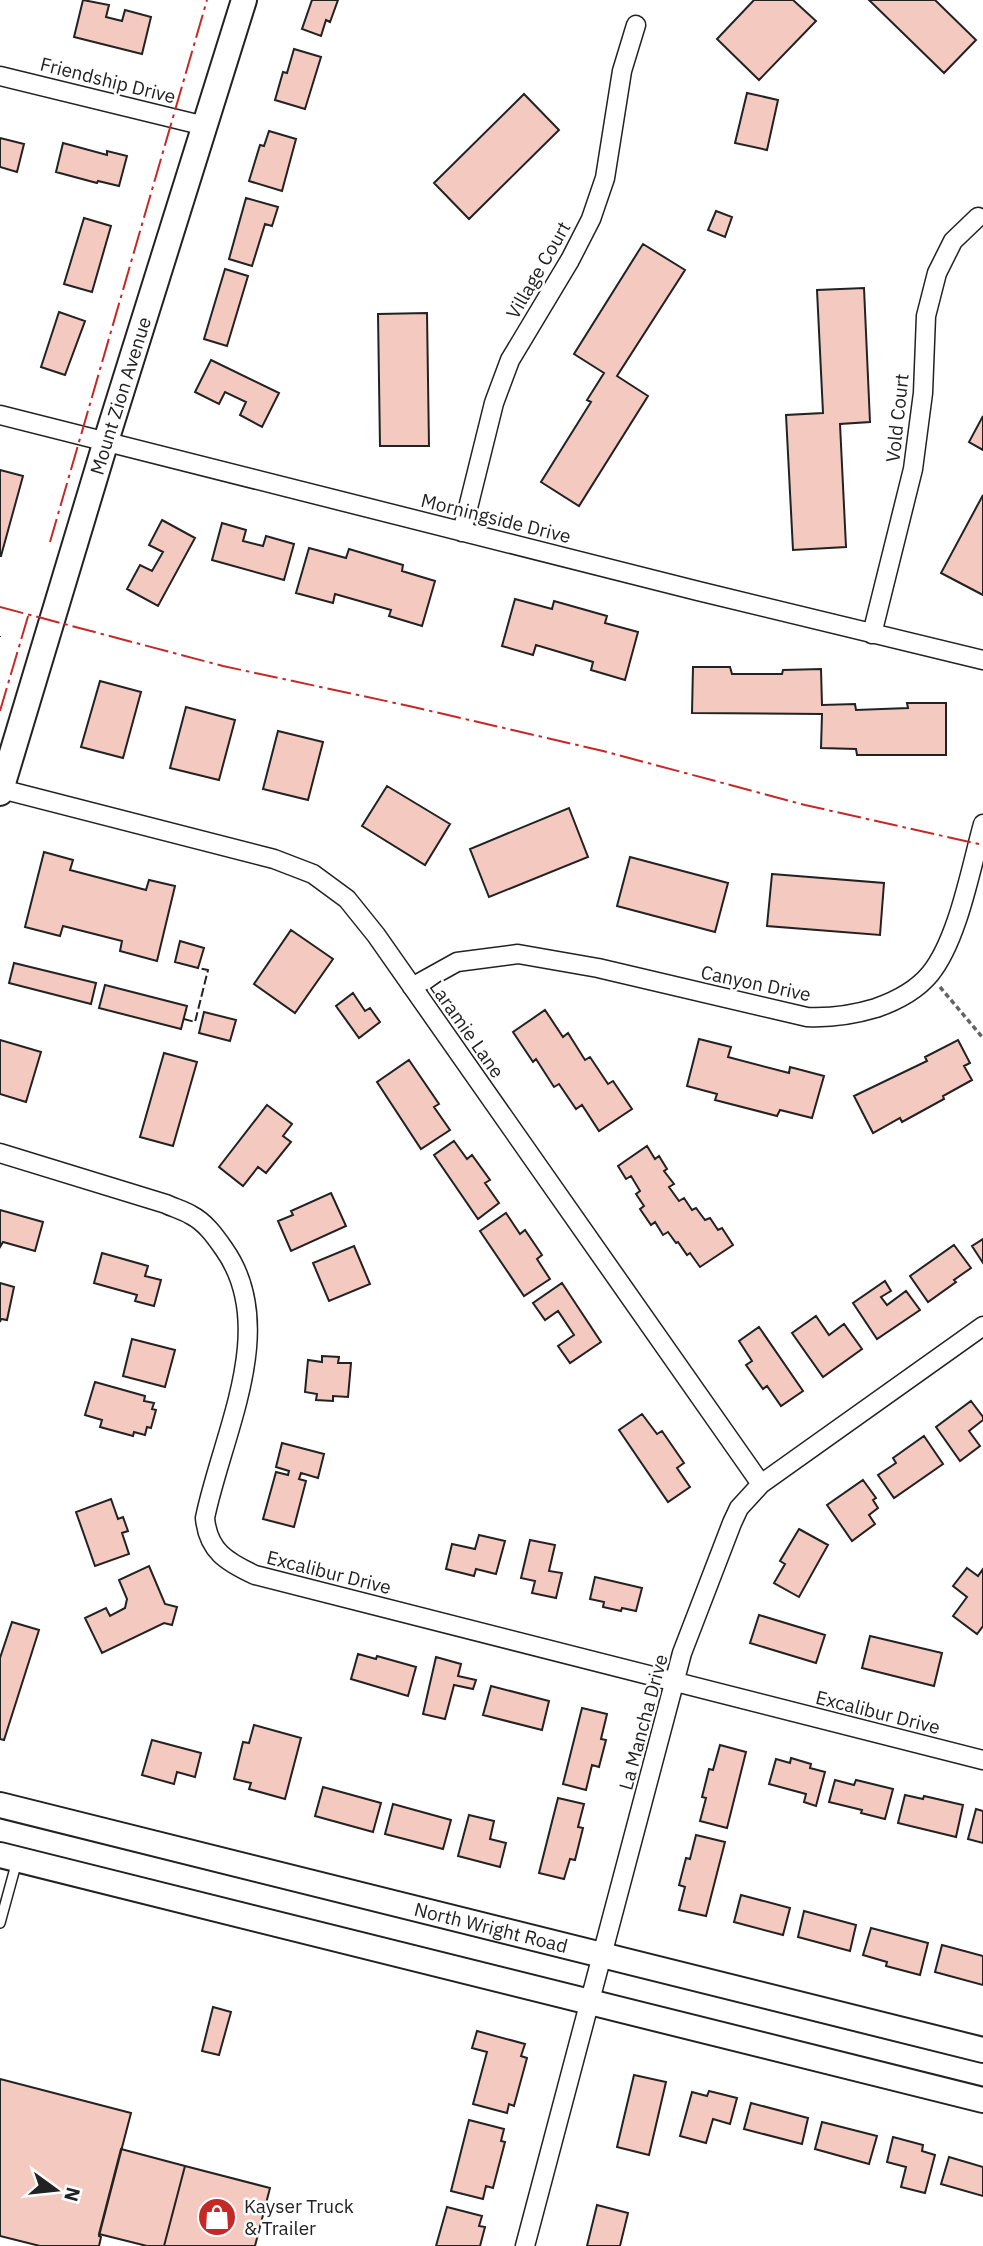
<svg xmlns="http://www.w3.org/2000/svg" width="983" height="2246" viewBox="0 0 983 2246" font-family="'IBM Plex Sans',sans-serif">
	<rect width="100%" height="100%" fill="#fff"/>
	<!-- building -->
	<path fill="#f3c9c0" stroke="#222" stroke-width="2" d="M83,0l26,5 -3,12 16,4 3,-11 26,7 -9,37 -68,-17z
		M312,0h26l-8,22 -4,-2 -5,16 -19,-7z
		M754,0h39l23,21 -57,59 -42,-41z
		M869,0h66l41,40 -32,33z
		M294,49l27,8 -16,52 -30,-9 8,-28 4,1z
		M747,93l31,7 -11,50 -32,-7z
		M524,94l35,36 -90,89 -35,-36z
		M269,131l27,8 -14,52 -33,-10 11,-36 4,1z
		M0,138l24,6 -7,28 -17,-5z
		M63,143l44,12v-4l20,5 -8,30 -21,-5 -1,2 -41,-11z
		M246,198l32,9 -6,19 -7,-2 -13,42 -23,-7z
		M716,211l16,6 -7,20 -17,-7z
		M84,218l27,8 -19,66 -28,-8z
		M643,244l42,26 -68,106 31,20 -69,110 -38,-24 50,-80 -4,-2 17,-27 -30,-19z
		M225,269l23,7 -21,70 -23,-7z
		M864,288l6,134 -30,2 6,123 -53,3 -7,-135 37,-2 -6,-123z
		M59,312l26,9 -20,54 -24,-8z
		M427,313l2,133h-49l-2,-132z
		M211,360l68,33 -17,34 -22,-12 6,-13 -21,-10 -6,12 -24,-12z
		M983,416v34l-14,-8z
		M0,470l23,6 -22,80h-1z
		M983,495v100l-42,-22z
		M162,520l33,18 -37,68 -31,-17 13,-24 12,6 11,-19 -14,-7z
		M222,523l24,7 -3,11 20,5 3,-10 28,8 -10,36 -72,-20z
		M309,548l37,10 3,-9 54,16 -1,6 33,10 -13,45 -33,-10 2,-6 -56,-16 -2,9 -37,-10z
		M515,599l37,10 2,-8 53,15 -2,7 33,9 -13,48 -34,-10 2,-8 -57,-17 -3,10 -31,-9z
		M693,667h37l2,7h50l1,-4 38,-1 1,36 33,-1 1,6 52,-2 -1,-5h39v52h-89l-1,-6 -35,-1 1,-34 -130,-1z
		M100,681l41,11 -18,66 -42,-11z
		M186,707l49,13 -16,60 -49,-12z
		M278,731l45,11 -15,58 -45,-11z
		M387,786l63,38 -25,41 -63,-39z
		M569,808l19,49 -99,40 -19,-48z
		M44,852l29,8 -3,10 76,20 3,-10 26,6 -18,75 -37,-10 2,-10 -59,-15 -3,10 -35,-9z
		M630,857l98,26 -13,49 -98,-26z
		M772,874l112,9 -4,52 -113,-9z
		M291,930l42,29 -38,54 -41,-29z
		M180,941l24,7 -6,20 -23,-6z
		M14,963l82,20 -5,21 -82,-21z
		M105,985l82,21 -6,23 -82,-21z
		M353,993l12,18 5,-3 10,14 -21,16 -23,-32z
		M545,1010l18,27 5,-4 17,27 5,-3 18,27 5,-3 19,28 -33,22 -17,-26 -6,4 -17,-25 -5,3 -18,-28 -3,3 -20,-30z
		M204,1012l32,8 -6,21 -31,-8z
		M699,1039l32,8 -3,10 61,16 1,-6 34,9 -12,42 -32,-8 -3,6 -62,-16 2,-6 -30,-8z
		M0,1040l41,12 -15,50 -26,-8z
		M958,1040l12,23 -6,3 8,14 -29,16 1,3 -42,23 -2,-4 -27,15 -19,-37 73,-35 -2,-4z
		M164,1053l33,9 -24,84 -33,-9z
		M409,1060l30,44 -5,3 16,23 -29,19 -44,-67z
		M267,1105l25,19 -9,12 8,6 -25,31 -8,-6 -15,19 -24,-19z
		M454,1141l13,18 5,-4 18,25 -5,3 14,20 -21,16 -44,-64z
		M647,1146l8,13 4,-3 8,13 -3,2 10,13 -5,3 10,14 5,-3 8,12 4,-2 9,12 5,-2 8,12 4,-2 11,17 -33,22 -10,-14 -3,2 -9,-13 -2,1 -8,-11 -5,3 -8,-13 -4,3 -11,-16 4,-3 -8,-12 4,-3 -9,-15 -5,3 -8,-13z
		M331,1193l15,33 -55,25 -13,-30 15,-6 -2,-4z
		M0,1210l43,12 -8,29 -32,-9 -3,5z
		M506,1213l14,21 5,-4 17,25 -5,4 13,20 -26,17 -44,-65z
		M983,1239v24l-11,-17z
		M954,1245l17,23 -17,12 2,2 -28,20 -18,-26z
		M354,1246l16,38 -41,17 -16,-38z
		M102,1253l46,13 -3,10 16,4 -7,26 -19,-5 2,-6 -43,-12z
		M885,1281l6,10 -10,6 6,8 19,-14 14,19 -43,29 -24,-36z
		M0,1283l14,4 -7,33 -6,-1 -1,3z
		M562,1283l39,59 -31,21 -12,-17 16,-11 -16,-24 -13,9 -12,-17z
		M816,1316l13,19 15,-11 18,25 -39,28 -31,-44z
		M759,1327l44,64 -22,15 -14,-20 -4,3 -17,-24 6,-4 -13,-20z
		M132,1339l43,11 -10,37 -42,-11z
		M322,1356l17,1 -1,6h13l-3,34 -15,-1v5l-17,-1 1,-6 -12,-2 3,-32 14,2z
		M95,1382l50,14 -1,5 10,2 -2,6 4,1 -5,18 -4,-1 -2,8 -11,-3 -1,4 -33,-9 2,-7 -17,-5z
		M971,1401l12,16v3l-14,11 11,15 -20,15 -24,-34z
		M642,1414l15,20 5,-3 22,32 -7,5 13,19 -22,15 -49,-72z
		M924,1436l19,28 -49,34 -16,-23 18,-12 -3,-5z
		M282,1443l42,11 -6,24 -17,-5 -2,6 7,2 -12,46 -31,-8 13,-47 12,3 1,-4 -13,-4z
		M863,1480l13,18 -3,2 5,8 -9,7 6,9 -23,17 -25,-36z
		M111,1499l7,20 5,-2 5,14 -6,2 7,21 -34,12 -19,-54z
		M799,1529l29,16 -29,52 -25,-14 11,-19 -5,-3z
		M479,1535l26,6 -9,33 -20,-5 -2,7 -28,-7 6,-25 23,5z
		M530,1540l25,5 -6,26 13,2 -6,25 -24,-5 3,-12 -14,-3z
		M149,1566l16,38 12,3 -5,18 -8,-2 -62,30 -17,-35 21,-10 4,8 15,-8 2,-9 -8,-19z
		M967,1568l11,8 5,-7v57l-6,8 -24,-18 14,-19 -14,-11z
		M595,1577l47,11 -6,23 -14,-3 -1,3 -18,-4 1,-5 -14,-3z
		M759,1615l66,20 -9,28 -66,-20z
		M12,1622l27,8 -35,110 -4,-1v-81z
		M870,1636l72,17 -8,33 -72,-18z
		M358,1654l18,5 1,-3 39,11 -8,29 -57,-17z
		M436,1657l25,7 -3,12 18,4 -3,9 -19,-4 -9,34 -22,-5z
		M491,1686l58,15 -7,29 -59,-15z
		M582,1708l25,6 -6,25 5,1 -7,27 -7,-2 -6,25 -23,-6z
		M254,1725l47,13 -16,61 -36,-10 2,-6 -17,-4 9,-37 6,1z
		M152,1740l49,13 -6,24 -18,-5 -3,12 -32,-9z
		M720,1745l26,7 -19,76 -27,-7 6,-23 -4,-1 7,-28 4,1z
		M791,1758l20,6 -1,4 15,4 -9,34 -12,-4 2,-8 -37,-10 7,-25 14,4z
		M835,1780l19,5 2,-5 37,9 -8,30 -24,-6 1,-3 -33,-8z
		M323,1787l58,16 -8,29 -58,-16z
		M905,1795l18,4 1,-3 39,9 -7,32 -58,-14z
		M558,1798l26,6 -6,23 5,1 -8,32 -5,-1 -6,20 -25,-6z
		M393,1804l58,16 -8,29 -58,-15z
		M976,1809l7,2v32l-15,-4z
		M469,1815l25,6 -4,18 16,4 -6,24 -42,-11z
		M696,1835l29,7 -19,74 -27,-6 6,-23 -6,-2 7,-27 4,1z
		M741,1895l49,13 -7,27 -49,-13z
		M804,1911l52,14 -6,26 -52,-14z
		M871,1928l57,15 -8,32 -34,-9 1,-4 -24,-7z
		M942,1945l41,11v29l-48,-13z
		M213,2007l18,5 -12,43 -17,-4z
		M477,2031l48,13 -4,12 6,2 -13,48 -5,-2 -2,9 -34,-9 14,-52 -15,-4z
		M634,2075l32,7 -17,73 -32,-8z
		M0,2079l131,34 -32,123 2,1 -2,9h-59l-40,-10z
		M709,2091l28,7 -7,26 -17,-5 -7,24 -26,-7 12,-44 15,4z
		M751,2103l57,15 -6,26 -58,-15z
		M469,2120l35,9 -3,12 4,1 -12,46 -7,-2 -3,13 -32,-8z
		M822,2122l55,14 -8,28 -54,-15z
		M893,2137l30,8 -1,6 13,4 -10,38 -24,-6 5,-20 -19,-5z
		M121,2149l64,17 -21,80h-17l-48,-12z
		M949,2157l34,10v29l-42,-12z
		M185,2166l85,22 -15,58h-91z
		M597,2205l31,8 -8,33h-33z
		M447,2207l35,9 -3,10 6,1 -5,19h-44z"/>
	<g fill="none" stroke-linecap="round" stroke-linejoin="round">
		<defs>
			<path id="service" d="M0,1923l17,-62"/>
			<path id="minor" d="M0,76l205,50
				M0,415l698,176 285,69
				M462,532l32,-129 16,-43 60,-100 21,-41 14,-41 17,-107 14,-46
				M872,634l41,-165 10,-76 3,-77 11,-43 16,-32 25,-24
				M1,789l273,70 39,15 34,25 29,36 385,549
				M412,987l45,-25 61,-8 80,14 209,49c24,1 46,-2 69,-9 20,-7 40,-17 54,-34 28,-34 41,-107 53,-150
				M0,1153l166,51c8,4 17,6 25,11 14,7 24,21 33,34 56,79 -2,185 -19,269 3,33 22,44 50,57l728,185
				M525,2246l157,-593 50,-130 7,-15 22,-24 222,-158"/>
			<g id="secondary">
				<path id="s1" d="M0,793l106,-352 138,-441"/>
				<path id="s2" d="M0,1805l983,245"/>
				<path d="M0,1855l983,245"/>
			</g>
		</defs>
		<!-- service casing -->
		<use href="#service" stroke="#222" stroke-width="12"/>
		<!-- minor casing -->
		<use href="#minor" stroke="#222" stroke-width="21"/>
		<!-- secondary casing -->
		<use href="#secondary" stroke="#222" stroke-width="28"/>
		<!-- path -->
		<path stroke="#646464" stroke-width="3.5" stroke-dasharray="5 3.5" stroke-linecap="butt" d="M940,987l43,51"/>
		<!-- service -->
		<use href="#service" stroke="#fff" stroke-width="9"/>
		<!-- minor -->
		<use href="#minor" stroke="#fff" stroke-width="18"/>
		<!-- secondary -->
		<use href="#secondary" stroke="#fff" stroke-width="24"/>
		<!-- fence -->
		<path stroke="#222" stroke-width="2" stroke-dasharray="9 3.5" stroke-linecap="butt" d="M0,636v1
			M184,1019l11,3 13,-52 -10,-2"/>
		<!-- power -->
		<path stroke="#c62828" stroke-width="2" stroke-dasharray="24 5 3.5 5" stroke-linecap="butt" d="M50,542l157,-542
			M0,607l223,59 186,40 194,45 202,54 178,40
			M0,711l29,-98"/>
	</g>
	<!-- icons -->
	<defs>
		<symbol id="shop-disc" viewBox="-11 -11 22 22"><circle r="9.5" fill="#c62828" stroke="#fff"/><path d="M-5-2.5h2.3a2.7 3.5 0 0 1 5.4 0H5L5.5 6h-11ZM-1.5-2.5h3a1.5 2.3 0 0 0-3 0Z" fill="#fff"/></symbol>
	</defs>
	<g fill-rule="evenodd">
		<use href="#shop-disc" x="195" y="2195" width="44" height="44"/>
	</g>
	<g text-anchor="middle" stroke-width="5" stroke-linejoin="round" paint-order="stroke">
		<!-- street labels -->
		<g font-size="19" fill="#222" stroke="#fff">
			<text transform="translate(108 80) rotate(14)" y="7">Friendship Drive</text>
			<text transform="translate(538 270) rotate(-60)" y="7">Village Court</text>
			<text dy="7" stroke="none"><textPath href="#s1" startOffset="415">Mount Zion Avenue</textPath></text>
			<text transform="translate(897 418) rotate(-84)" y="7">Vold Court</text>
			<text transform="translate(496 518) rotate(14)" y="7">Morningside Drive</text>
			<text transform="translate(756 983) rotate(12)" y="7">Canyon Drive</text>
			<text transform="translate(467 1029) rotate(55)" y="7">Laramie Lane</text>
			<text transform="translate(329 1572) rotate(14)" y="7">Excalibur Drive</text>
			<text transform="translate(878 1712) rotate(14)" y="7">Excalibur Drive</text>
			<text transform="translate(643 1722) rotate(-75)" y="7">La Mancha Drive</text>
			<text dy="7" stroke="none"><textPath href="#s2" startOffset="506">North Wright Road</textPath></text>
		</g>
		<!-- poi labels -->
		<g font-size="19" fill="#222" stroke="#fff" text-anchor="start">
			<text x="244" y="2213">Kayser Truck<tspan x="244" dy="22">&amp; Trailer</tspan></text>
		</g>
	</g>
	<!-- north arrow -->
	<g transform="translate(56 2190) rotate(105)" stroke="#ffffff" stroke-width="5" paint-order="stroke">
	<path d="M0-5L12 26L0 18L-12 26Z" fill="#222222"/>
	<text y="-10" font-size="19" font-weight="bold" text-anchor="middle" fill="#222222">N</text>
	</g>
</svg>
